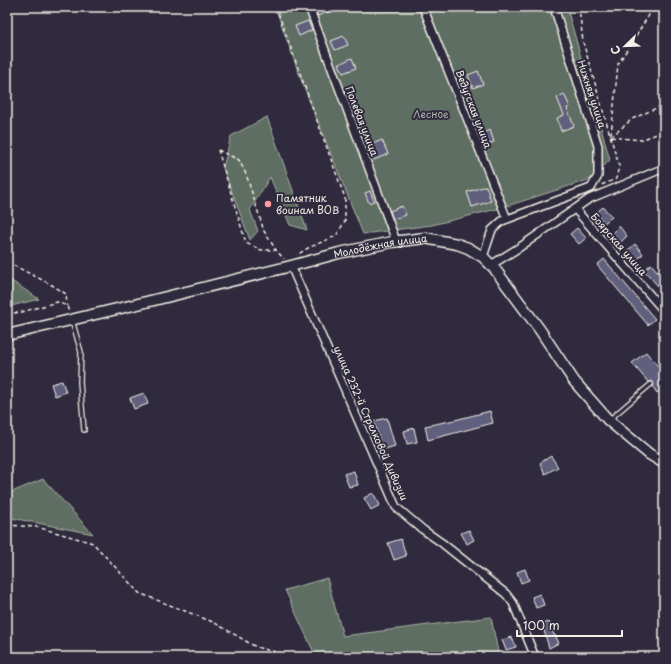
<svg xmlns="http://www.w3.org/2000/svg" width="671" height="664" viewBox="0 0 671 664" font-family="'Playpen Sans',sans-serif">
	<rect width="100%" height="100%" fill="#2f2a3d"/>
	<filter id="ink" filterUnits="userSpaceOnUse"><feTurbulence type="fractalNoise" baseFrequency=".025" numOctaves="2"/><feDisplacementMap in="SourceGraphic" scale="8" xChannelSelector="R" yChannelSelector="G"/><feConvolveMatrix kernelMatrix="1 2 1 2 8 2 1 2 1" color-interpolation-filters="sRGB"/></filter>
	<g filter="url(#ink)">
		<!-- green -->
		<path fill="#5f6e64" stroke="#aab0a6" d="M275,7h294l-2,1 43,152 -19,19 -90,29 -69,17 -69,9 -61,-152z
			M267,117l40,113 -17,-5 -20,-48 -20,33 8,21 -8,9 -27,-72 8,-32z
			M7,278l32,21 -28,7 -4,-1z
			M43,479l50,55 -86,-17v-23z
			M327,578l16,58 148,-19 8,40h-96l-3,-5 -17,5h-67l-31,-67z"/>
		<!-- building -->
		<path fill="#61607e" stroke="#f4f1e8" d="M314,7h25l-21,9z
			M308,21l4,9 -13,6 -4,-10z
			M344,36l4,9 -13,5 -4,-9z
			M352,58l4,10 -13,5 -4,-9z
			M478,71l5,13 -10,4 -5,-13z
			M564,94l6,13 -3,1 7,18 -13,5 -4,-13 7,-3 -7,-17z
			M490,130l4,12 -10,4 -5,-12z
			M382,140l6,14 -14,6 -6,-14z
			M486,186l5,15 -19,6 -5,-15z
			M370,191l4,10 -5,2 -4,-10z
			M402,206l4,9 -13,4 -3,-8z
			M603,207l9,10 -8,6 -8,-10z
			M619,226l8,10 -7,7 -8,-10z
			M577,228l9,10 -7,6 -9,-10z
			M635,244l8,10 -7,7 -9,-10z
			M604,259l51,60 -7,6 -51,-60z
			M651,264l13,15v14l-20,-23z
			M646,352l18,21v14l-7,6 -4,-6 1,-2 -1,-3h-5l-16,-19z
			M62,381l4,11 -11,4 -4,-12z
			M144,393l4,11 -14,5 -4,-11z
			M490,411l3,12 -65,17 -3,-14 30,-6z
			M387,418l8,28 -13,4 -8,-29z
			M414,428l3,14 -10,2 -3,-13z
			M551,456l7,11 -13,7 -5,-11z
			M354,471l4,14 -9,2 -5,-13z
			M373,493l7,12 -9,5 -7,-12z
			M469,530l5,10 -7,4 -6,-11z
			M401,539l5,17 -12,4 -6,-17z
			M525,569l4,11 -8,3 -4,-11z
			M540,594l4,11 -8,3 -4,-11z
			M549,622l5,13h1l4,8 -10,5 -7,-24z
			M512,637l4,10 -10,3 -4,-10z"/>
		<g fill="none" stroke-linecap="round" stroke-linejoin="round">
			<defs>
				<path id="lane" d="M72,320l9,32 -1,30 4,48
					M609,420l42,-36"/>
				<path id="street" d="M309,7l87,234
					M423,7l84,212
					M575,209l89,102
					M483,257l9,-27 10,-9 89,-33 7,-12v-30l-44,-139
					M491,265l29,-18 69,-48 75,-31
					M291,266l105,241 26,22 20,14 64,51 7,9 22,54"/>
				<g id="secondary">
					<path id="s1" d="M7,335l131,-31 153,-38 48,-13 53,-11 33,-4 32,6 11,4 15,9 11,11 46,62 34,51 34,39 41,34 15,9"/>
				</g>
			</defs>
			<!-- lane casing -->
			<use href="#lane" stroke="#f4f1e8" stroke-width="6"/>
			<!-- street casing -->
			<use href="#street" stroke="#f4f1e8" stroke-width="10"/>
			<!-- secondary casing -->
			<use href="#secondary" stroke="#f4f1e8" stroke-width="13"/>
			<!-- path -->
			<path stroke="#f4f1e8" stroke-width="1.5" stroke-dasharray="4 3" stroke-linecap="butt" d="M276,7l69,191v23l-9,15 -28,12 -11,7
				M579,7l4,35 36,124 -3,13 -15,6
				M611,135l7,-71 36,-57
				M611,137l21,-18 31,-14 1,2
				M611,137l30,3 23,-9
				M218,150l28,93 15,7h15l8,9
				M218,150l21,10 7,14 18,57 12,19
				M7,262l45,23 14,9 1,12
				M7,314l15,-2 35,-10 10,4 2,6
				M7,525l30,2 56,16 46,50 74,29 43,25 37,10"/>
			<!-- lane -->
			<use href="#lane" stroke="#2f2a3d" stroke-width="3.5"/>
			<!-- street -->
			<use href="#street" stroke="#2f2a3d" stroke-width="7"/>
			<!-- secondary -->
			<use href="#secondary" stroke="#2f2a3d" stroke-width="10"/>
		</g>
	</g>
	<!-- markers -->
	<circle fill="#ff9aa2" stroke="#2f2a3d" stroke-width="1.5" cx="268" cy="204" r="4"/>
	<g text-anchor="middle" stroke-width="4" stroke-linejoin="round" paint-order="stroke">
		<!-- street labels -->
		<g font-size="10" fill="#f4f1e8" stroke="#2f2a3d">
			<text transform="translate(592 94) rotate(72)" y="4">Нижняя улица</text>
			<text transform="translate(474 109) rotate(69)" y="4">Ведугская улица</text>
			<text transform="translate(362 121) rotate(69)" y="4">Полевая улица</text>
			<text transform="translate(619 244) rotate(49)" y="4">Боярская улица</text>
			<text dy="4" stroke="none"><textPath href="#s1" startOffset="384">Молодёжная улица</textPath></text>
			<text transform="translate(371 423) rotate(66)" y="4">улица 232-й Стрелковой Дивизии</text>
		</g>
		<!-- park labels -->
		<g font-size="10" fill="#b1b6ad" stroke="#2f2a3d">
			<text x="431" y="118">Лесное</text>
		</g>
		<!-- poi labels -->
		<g font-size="10" fill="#f4f1e8" stroke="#2f2a3d" text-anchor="start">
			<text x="276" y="202">Памятник<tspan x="276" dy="12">воинам ВОВ</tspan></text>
		</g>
	</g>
	<!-- margin -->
	<rect width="671" height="664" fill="none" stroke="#2f2a3d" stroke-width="24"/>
	<rect x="12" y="12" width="647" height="640" fill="none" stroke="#f4f1e8" stroke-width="1.5" filter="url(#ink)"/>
	<!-- north arrow -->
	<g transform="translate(625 46) rotate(247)" stroke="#2f2a3d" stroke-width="3" paint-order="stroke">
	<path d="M0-3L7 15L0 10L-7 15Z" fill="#f4f1e8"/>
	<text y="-6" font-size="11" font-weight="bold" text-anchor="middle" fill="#f4f1e8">С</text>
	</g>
	<!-- scale -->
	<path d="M517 630v6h105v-6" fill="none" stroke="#f4f1e8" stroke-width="2"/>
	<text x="523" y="630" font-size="12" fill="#f4f1e8" stroke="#2f2a3d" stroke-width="3" paint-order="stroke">100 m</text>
</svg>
